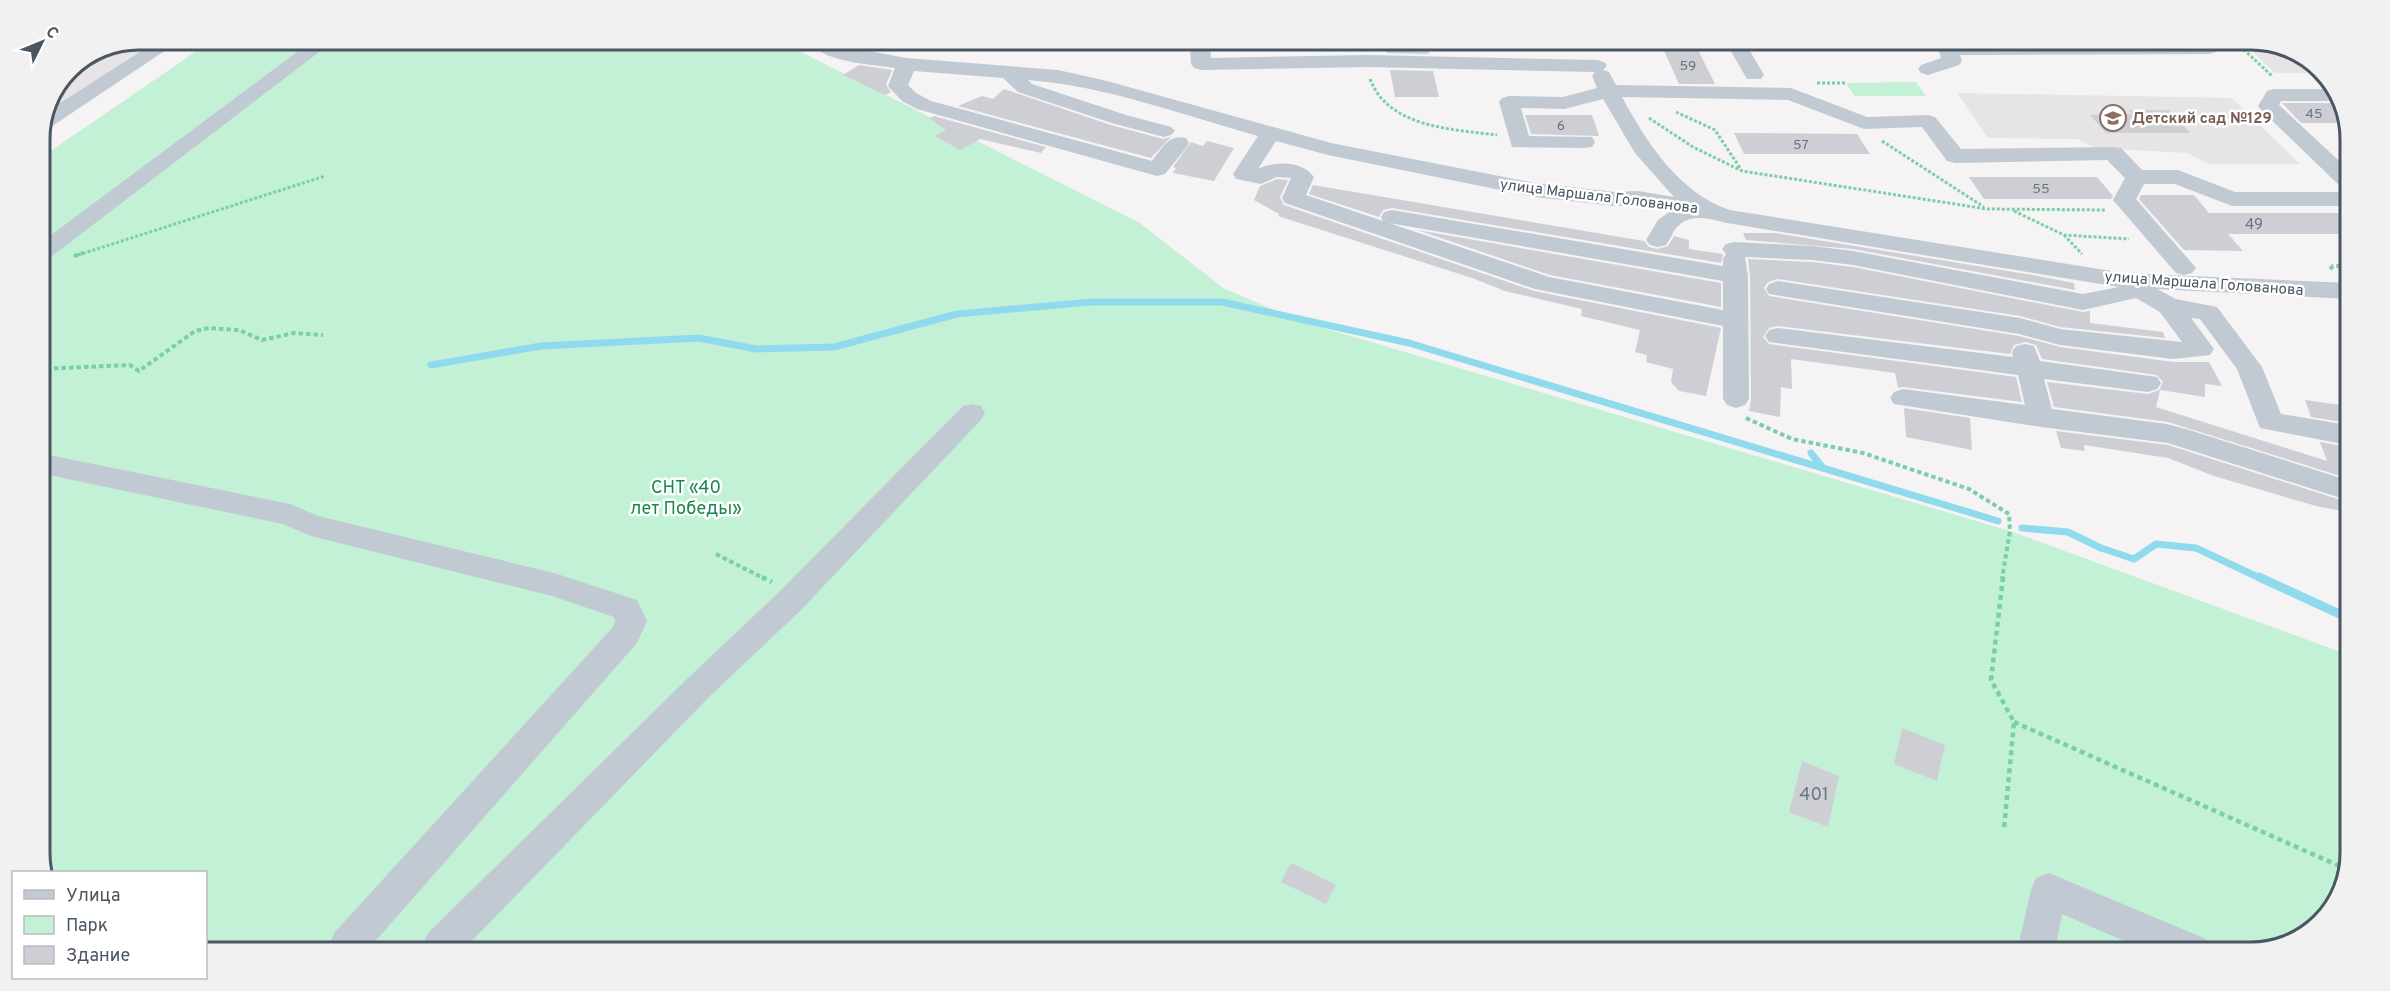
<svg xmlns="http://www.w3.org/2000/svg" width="2390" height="991" viewBox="0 0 2390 991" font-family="Overpass,sans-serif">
	<rect width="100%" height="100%" fill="#f5f3f3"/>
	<!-- education -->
	<path fill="#e6e4e5" d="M101,46h48l-99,63 18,-41z
		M2247,46h42l32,27h-46z
		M1957,93l275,5 68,66h-91l-22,-11 -91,-5 -19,-9 -89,-1z"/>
	<!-- green -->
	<path fill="#c3f1d5" d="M204,46h585l351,177 83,65 77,33 710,210 336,123 -2,236 -37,45 -55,17 -2046,-7v-73h-162l-5,-13v-700z
		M1916,82l10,14h-71l-9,-13z"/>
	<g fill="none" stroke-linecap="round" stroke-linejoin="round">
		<!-- stream-far1 -->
		<path stroke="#90daee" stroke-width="7" d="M431,365l110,-19 158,-8 57,11 78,-2 123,-33 134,-12h131l187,41 589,178
			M1811,453l12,15
			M2022,528l46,4 33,16 33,11 22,-15 40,4 66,31"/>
		<!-- stream -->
		<path stroke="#90daee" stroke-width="9" d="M2259,577l87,40"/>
	</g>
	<!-- building -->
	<path fill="#cdcfd5" d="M1386,46h41l2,8 -42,-1z
		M1662,46h34l19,38h-36z
		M859,65l33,5 -6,15 5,7 -6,3 -42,-20z
		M1390,70l43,1 6,26h-44z
		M1004,89l107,36 52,14 8,-2 -20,21 -193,-52 24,-10 11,3z
		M2282,103h59l7,20h-47z
		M2128,110h41l21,23h-84l-16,-18 42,-1z
		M1525,115h67l7,21 -68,-2z
		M934,116l112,31 -5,6 -61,-14 -20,11 -25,-14 11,-6 -17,-12z
		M1734,133l123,1 13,20h-126z
		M1207,141l27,7 -20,33 -41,-8 3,-5 -3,-1 18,-25 12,4z
		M1969,177h128l16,19 -2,3h-127z
		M1277,179l11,1 -8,17 4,8 250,86 187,37 -15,68 -27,-5 -8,-9 2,-13 -27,-7 1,-7 -12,-3 5,-22 -59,-14 1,-7 -77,-18 -33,-13 -194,-62 1,-2 -25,-14 6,-14z
		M1313,185l331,56 5,6 8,2 11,-3 6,-10 15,4v9l34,5 -2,9 -329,-55 -9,2 -4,7 -70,-23z
		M2141,195h53l15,18h141v21h-122l15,17 -59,-1 -45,-51z
		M1417,230l304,53v24l-171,-32z
		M1743,233h32l263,43 36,7 1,7 -222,-41 -107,-9z
		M1748,259l64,3 41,5 230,45 7,-1v12l73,9 2,6 -105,-11 -40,-11 -242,-37 -10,3 -4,6 5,8 250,40 41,11 114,15h35l13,24 -17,-2v13l-45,-7 -4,17 171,54 -7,-19 28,5 -1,31 -179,-56 -114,-15 -7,-25 101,12 11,-4 4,-8 -6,-7 -115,-16 -6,-14 -11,-3 -11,3 -4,9 -232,-28 -9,2 -6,9 6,7 247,33 6,25 -119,-15 -5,1 -3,-15 -104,-14 1,30 -11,-2 -1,30 -31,-6 2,-12 -1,-123z
		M2305,400l43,6v17l-37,-6z
		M1904,408l66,10 2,32 -66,-13z
		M2056,431l112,14 179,57v10l-31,-6 -102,-30 -46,-18 -84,-13 1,6 -24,-3z
		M1902,728l43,17 -8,36 -43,-17z
		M1802,761l37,15 -11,51 -39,-15z
		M1291,863l45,22 -10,19 -45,-22z"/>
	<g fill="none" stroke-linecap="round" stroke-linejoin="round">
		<!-- path-far2 -->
		<path stroke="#7ad0a6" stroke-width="3" stroke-dasharray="3 2" stroke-linecap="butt" d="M2240,46l32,30
			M1370,79c19,49 81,50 127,56
			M1817,83h29
			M1676,112l39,18 27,41
			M1649,118l44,29 49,24 245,38 118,1
			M1882,141l102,66
			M2014,211l50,24 65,4
			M2064,235l18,19
			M78,255l247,-79"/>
		<!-- path-far1 -->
		<path stroke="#7ad0a6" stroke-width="4" stroke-dasharray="4.5 3" stroke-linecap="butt" d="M74,256l9,-3
			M2330,269l3,-3h17
			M39,369l91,-4 9,6 56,-40 14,-3 30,2 23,10 32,-7 29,2
			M1746,418l46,21 71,14 106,36 40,25 1,17 -8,48
			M716,554l49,25"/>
		<!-- path -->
		<path stroke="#7ad0a6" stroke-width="4.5" stroke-dasharray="5 4" stroke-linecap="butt" d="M762,577l10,5
			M2003,577l-12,103 23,42 -10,107
			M2014,722l330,146"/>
		<!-- minor -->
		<path fill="#c1cad2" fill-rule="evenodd" d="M149,46h23l-121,81 -10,2 8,-19z
			M305,46h22l-280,214 -8,2v-18z
			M814,46h29l63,12 152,12 49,11 224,62 204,40 80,9 23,-1 36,6 -39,-44 -32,-54 -39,10 -43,-1 8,28 63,1 3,5 -3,5 -8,1 -72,-1 -13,-45 3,-4 7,-2 54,1 34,-9 -5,-12 3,-4 -228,-5 -166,3 -7,-2 -3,-4 -1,-18h20l1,12 156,-3 230,5 7,2 3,4 -4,4 6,2 7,13 175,3 76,29 61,-2 7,2 26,32 152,-2 8,1 21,22h36l57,22h115v14h-118l-57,-22h-31l-8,15 60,69 -4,5 -8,2 -8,-2 -63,-73 12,-22 -18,-18 -152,3 -8,-2 -25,-34 -58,2 -76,-29 -166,-3c25,46 57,96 108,113l394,63 225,10v16l-192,-10 19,10 41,8 45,60 19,47 67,11v20l-88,-17 -23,-59 -37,-50 -9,-1 23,31 -4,6 -37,4 -113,-14 -41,-11 -250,-40 -3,-5 3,-5 9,-3 242,37 40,11 122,13 -22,-30 -24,-14 -53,12 -230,-45 -41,-5 -67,-3 3,19 1,123 -4,6 -9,3 -9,-3 -4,-6v-73l-188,-37 -250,-86 -3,-5 9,-20 -14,-1 -16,7 -25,-5 -3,-5 25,-38c-75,-21 -152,-50 -230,-56l4,4 94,31 45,12 4,4 -4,4 -7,2 -52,-14 -94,-31 -15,-14 -89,-7 -6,14 8,8 15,8 221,60c10,-12 16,-27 34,-23l3,5 -3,5 -21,26 -8,2 -240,-67 -15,-8 -14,-15 7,-18c-20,-3 -69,-6 -81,-22zM1276,141l52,14 207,42 80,9 23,-1 34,5 -14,10 -12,20 4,5 8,2 8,-2c4,-5 6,-12 10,-17 14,-16 34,-9 51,-5l392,64 -36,7 -230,-43 -41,-5 -78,-4 -8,2 -4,5 4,5 -3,5v7l-331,-56 -8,2 -3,5 2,4 -77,-26 8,-18c-12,-17 -39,-16 -56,-8zM1389,223l334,58v29l-174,-33z
			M1728,46h19l17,29 -3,4h-14z
			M1937,46h281l1,2 -3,4 -7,2 -249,1 2,6 -3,4 -31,10 -7,-2 -3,-4 3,-4 20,-7z
			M2274,89h62l4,12h-59l-2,4 71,66v19l-8,-2 -81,-78 -3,-4 9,-15z
			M1778,328l235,29 -1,-5 4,-6 9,-2 9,2 6,15 117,16 4,6 -4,6 -9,3 -104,-13 8,30 115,15 19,5 161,51v20l-179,-57 -127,-16 -147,-23 -4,-6 4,-6 9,-3 122,16 -7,-30 -249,-33 -4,-6 4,-6z
			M972,404l9,2 4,7 -4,7 -181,191 -90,85 -243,250h-45l6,-13 260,-255 90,-85 185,-187z
			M39,453l251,51 28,12 236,57 83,27 10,21 -10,22 -265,302h-43l6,-13 278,-305 2,-6 -1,-4 -62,-21 -241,-60 -28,-12 -244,-51z
			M2049,873l157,66 6,13h-63l-87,-38 -7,37h-38l14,-61 5,-12z"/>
	</g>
	<!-- icons -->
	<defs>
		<symbol id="school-ring" viewBox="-11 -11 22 22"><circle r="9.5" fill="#fff" stroke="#8d6e63" stroke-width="1.5"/><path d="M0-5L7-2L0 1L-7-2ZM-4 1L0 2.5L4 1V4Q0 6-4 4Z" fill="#8d6e63"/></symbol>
	</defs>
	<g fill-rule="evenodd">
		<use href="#school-ring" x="2098" y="103" width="30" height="30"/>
	</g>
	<g text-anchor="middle" stroke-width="5" stroke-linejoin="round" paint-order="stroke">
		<!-- far-number labels -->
		<g font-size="14" fill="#6b747e">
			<text x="1688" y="70">59</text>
			<text x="2314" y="118">45</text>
			<text x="1561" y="130">6</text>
			<text x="1801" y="149">57</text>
			<text x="2041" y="193">55</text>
		</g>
		<!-- far-education labels -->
		<g font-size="15" font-weight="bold" fill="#785e54" stroke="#fff" text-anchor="start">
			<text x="2132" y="123">Детский сад №129</text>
		</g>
		<!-- far-street labels -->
		<g font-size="15" fill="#4a5661" stroke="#fff">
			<text transform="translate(1599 196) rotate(7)" y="5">улица Маршала Голованова</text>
			<text transform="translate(2204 283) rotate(4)" y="5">улица Маршала Голованова</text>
		</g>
		<!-- number labels -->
		<g font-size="15" fill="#6b747e">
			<text x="2254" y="229">49</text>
		</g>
		<!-- park labels -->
		<g font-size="18" fill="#17864f" stroke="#fff">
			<text x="686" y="493">СНТ «40<tspan x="686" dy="21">лет Победы»</tspan></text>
		</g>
		<!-- near-number labels -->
		<g font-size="18" fill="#6b747e">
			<text x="1814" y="800">401</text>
		</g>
	</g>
	<!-- crop -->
	<path d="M0 0H2390V991H0ZM139 50H2251A89 89 0 0 1 2340 139V853A89 89 0 0 1 2251 942H139A89 89 0 0 1 50 853V139A89 89 0 0 1 139 50Z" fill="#f1f1f2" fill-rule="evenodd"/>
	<path fill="none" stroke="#4a5661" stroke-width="3" d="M139 50H2251A89 89 0 0 1 2340 139V853A89 89 0 0 1 2251 942H139A89 89 0 0 1 50 853V139A89 89 0 0 1 139 50Z"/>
	<!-- legend -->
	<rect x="12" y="871" width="195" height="108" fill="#ffffff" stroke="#b7bbc0" stroke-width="1.5"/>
	<rect x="24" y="890" width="30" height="9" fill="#c1cad2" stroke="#b7bbc0" stroke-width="1.5"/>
	<text x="66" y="901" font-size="18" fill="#4a5661">Улица</text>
	<rect x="24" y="916" width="30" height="18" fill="#c3f1d5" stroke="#b7bbc0" stroke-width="1.5"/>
	<text x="66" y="931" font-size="18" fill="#4a5661">Парк</text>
	<rect x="24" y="946" width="30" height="18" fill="#cdcfd5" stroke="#b7bbc0" stroke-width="1.5"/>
	<text x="66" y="961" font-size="18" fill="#4a5661">Здание</text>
	<!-- north arrow -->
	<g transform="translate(42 42) rotate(47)" stroke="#ffffff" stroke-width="4.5" paint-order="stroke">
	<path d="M0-4.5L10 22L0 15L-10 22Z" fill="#4a5661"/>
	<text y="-9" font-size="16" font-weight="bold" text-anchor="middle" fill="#4a5661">С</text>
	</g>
</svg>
